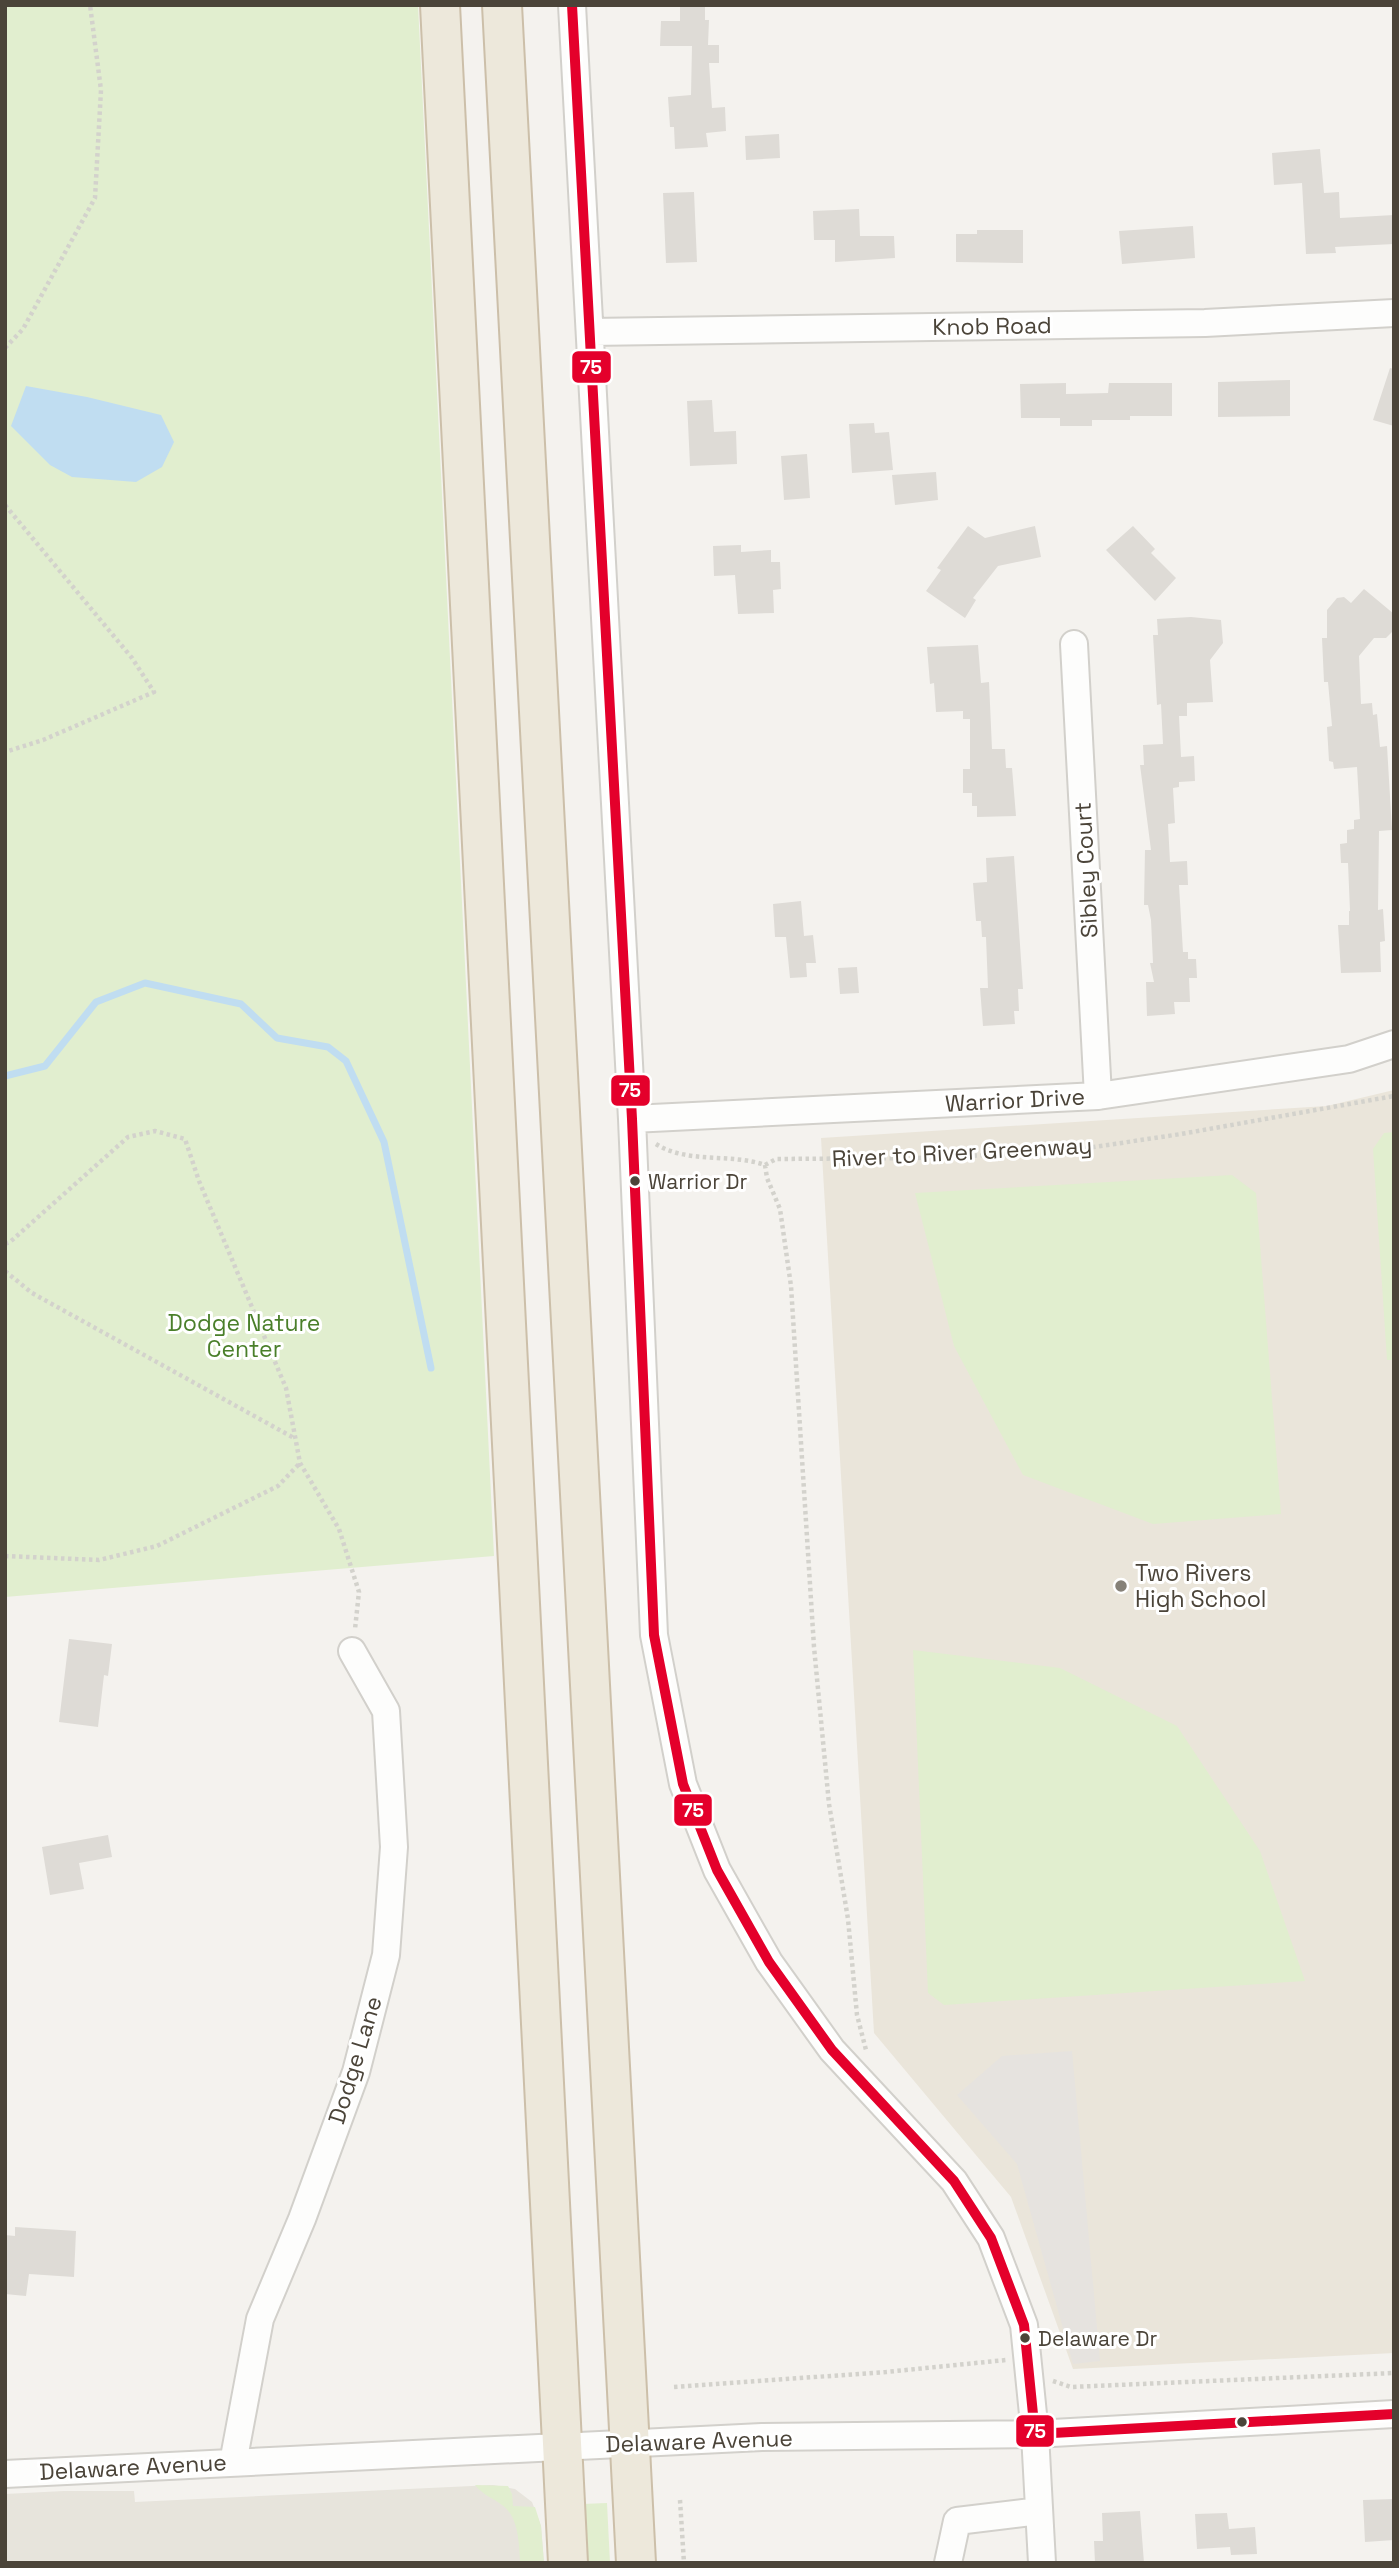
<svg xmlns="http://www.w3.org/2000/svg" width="1399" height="2568" viewBox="0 0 1399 2568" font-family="'Space Grotesk',sans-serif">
	<rect width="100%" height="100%" fill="#f4f2ee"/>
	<!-- residential -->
	<path fill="#e7e4dc" d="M493,2485l22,4 17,13 9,24 3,37h-539v-69l59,-3h70l1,11z"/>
	<!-- education -->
	<path fill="#eae5da" d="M1394,1090v1263l-321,16 -62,-172 -137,-164 -53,-895 506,-32z"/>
	<!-- green -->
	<path fill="#e1eecf" d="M5,5h413l76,1551 -489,41z
		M1394,1132v228h-7l-14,-211 11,-16z
		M1232,1175l24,18 25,321 -128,10 -130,-49 -69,-129 -39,-153z
		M913,1650l147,18 117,58 83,125 45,130 -361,24 -16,-12z
		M475,2485l33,1 4,8 1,12 22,1 6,19 3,37h-24c-1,-19 -1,-46 -18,-58 -9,-7 -19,-10 -27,-20z
		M607,2503l3,60h-25l-3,-59z"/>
	<!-- parking -->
	<path fill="#e6e3df" d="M1072,2051l28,310 -27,3 -56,-200 -60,-69 45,-39z"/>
	<!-- water -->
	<path fill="#c0ddf1" d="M26,386l61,11 74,18 13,27 -12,25 -26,15 -64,-5 -22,-12 -39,-39z"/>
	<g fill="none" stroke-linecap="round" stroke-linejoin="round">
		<!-- stream -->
		<path stroke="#c0ddf1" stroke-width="7" d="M5,1076l40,-10 51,-64 49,-19 96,21 36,34 51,9 18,14 38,81 47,226"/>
	</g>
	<!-- building -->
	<path fill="#dedbd6" d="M680,5h25v15h4l-1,25h11v18h-10l3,45 13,-1 1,24 -20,2 2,14 -33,2 -1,-22h-4l-2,-30 23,-2 1,-49h-32l1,-25h19z
		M779,134l1,24 -34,2 -1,-24z
		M1320,149l4,44 15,-1 1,26 54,-3v29l-59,3 1,6 -30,1 -4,-71 -28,2 -2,-32z
		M694,192l3,70 -31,1 -3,-70z
		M859,209l1,27h34l1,22 -60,4v-22h-21l-1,-29z
		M1193,226l2,32 -73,6 -3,-33z
		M977,230h46v33l-67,-1v-28h21z
		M1390,368l4,1v57l-21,-6z
		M1290,380v36l-72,1v-35z
		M1066,383v11l42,-1 1,-10h63v33h-42v4h-38v6h-32v-8h-39l-1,-34z
		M712,400l2,32 22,-1 1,33 -47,2 -3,-65z
		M874,423l1,10 14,-1 4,38 -41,3 -3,-49z
		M807,454l3,44 -26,2 -3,-44z
		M936,472l2,28 -43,5 -3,-30z
		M968,526l17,12 50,-12 6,31 -43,9 -25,32 3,2 -11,18 -39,-27 15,-21 -4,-2z
		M1133,526l22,23 -4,4 25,25 -21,23 -49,-51z
		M741,545v7l30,-2v12h9l1,27 -8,1 1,23 -36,1 -3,-39 -21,1 -1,-30z
		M1364,589l30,25v16l-8,8h-12l-15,18 2,48 11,-1 1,12 4,-1 3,33 7,-1 5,84 -13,1 -1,79 5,-1 2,32 -5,1 1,30 -40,1 -3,-48h11v-14h1l-2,-48h-7l-1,-19 7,-1v-13l7,-1v-9l6,-1 -3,-52 -23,2 -1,-7 -4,-1 -2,-34 5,-1 -4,-44h-4l-2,-44h5v-28l10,-12 7,-1 7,6z
		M1191,617l30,3 2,23 -13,17 3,42 -26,1v13h-8l2,41 13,-1 1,25 -16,1v5l-6,1 2,35 -7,1 2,38 17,-1 1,24h-9l4,67h5v7h8l1,19h-8l1,24h-16l1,12 -28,2 -1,-34h8l-4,-19h3l-2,-43 -3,-15h-4l1,-55h6l-11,-85h4l-1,-20 20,-1 -2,-40 -4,1 -4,-70h5l-1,-16z
		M978,645l3,38 8,-1 3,67h13l1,19h6l4,48 -39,1v-11h-5v-13h-9v-24h7v-50h-7v-8l-27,1 -2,-29 -4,1 -3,-37z
		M1014,856l9,133h-5l1,22h-5l1,13 -32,2 -3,-38h8l-2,-51h-4l-1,-16h-5l-3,-38 14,-1 -1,-24z
		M801,901l3,35 9,-1 3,28h-10l1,14 -17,1 -4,-41h-11l-2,-33z
		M857,967l2,26 -19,1 -2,-26z
		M69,1639l43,5 -4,32 -4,-1 -6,52 -39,-5z
		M108,1835l4,22 -33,6 5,26 -34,6 -8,-48z
		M15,2227l61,4 -2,46 -45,-3 -3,22 -21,-2v-59l10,1z
		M1394,2499v41l-29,2 -2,-42z
		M1140,2511l4,52h-49l-1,-22h9l-1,-28z
		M1227,2513l2,16 26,-2 2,27 -26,1 -1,-8 -33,2 -2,-35z"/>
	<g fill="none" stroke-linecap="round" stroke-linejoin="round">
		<defs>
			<path id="minor" d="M572,5l60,1114 22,516 29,149 34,86 52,92 63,88 122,131 37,57 33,87 11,109 7,129
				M590,332l615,-9 189,-10
				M1074,644l24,452
				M632,1119l466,-23 251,-37 45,-15
				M233,2463l27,-144 42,-100 54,-147 30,-117 8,-108 -8,-136 -34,-60
				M5,2474l757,-37 273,-3 359,-20
				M948,2563l9,-42 82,-10"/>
			<path id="highway" d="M440,5l128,2558
				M502,5l134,2558"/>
		</defs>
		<!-- minor casing -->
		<use href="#minor" stroke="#d2d0cb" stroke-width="30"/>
		<!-- highway casing -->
		<use href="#highway" stroke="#ccbfa9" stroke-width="42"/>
		<!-- path -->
		<path stroke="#d3d2cc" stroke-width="4.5" stroke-dasharray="3.5 3.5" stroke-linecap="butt" d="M5,348l18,-19 72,-131 6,-108 -11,-85
			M5,505l127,153 22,34 -111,48 -38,12
			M656,1144c31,20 75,9 109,21l11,-6 141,-1 144,-6 120,-18 213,-38
			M765,1165l2,13 13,31 11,77 23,361 15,157 19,115 9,96 9,35
			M5,1244l5,-2 118,-105 27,-6 30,8 14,42 87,207 14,75 39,66 20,63 -4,37
			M5,1271l27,22 262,145
			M5,1556l94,4 58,-14 121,-60 22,-23
			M1053,2381l18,6 323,-14
			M674,2387l212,-15 120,-12
			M680,2500l4,63"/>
		<!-- minor -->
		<use href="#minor" stroke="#fdfdfc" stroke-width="26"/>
		<!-- highway -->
		<use href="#highway" stroke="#ede8db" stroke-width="38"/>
		<defs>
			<path id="bus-1" d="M572,5l60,1114 22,516 29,149 34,86 52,92 63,88 122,131 37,57 33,87 11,109 359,-20"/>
		</defs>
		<!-- bus-1 casing -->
		<use href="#bus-1" stroke="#fff" stroke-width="16"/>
		<!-- bus-1 -->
		<use href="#bus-1" stroke="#e4002b" stroke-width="10"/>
	</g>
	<!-- markers -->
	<g fill="#4b4439" stroke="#fff" stroke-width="2.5">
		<circle cx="635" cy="1181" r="6"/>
		<circle cx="1025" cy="2338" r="6"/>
		<circle cx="1242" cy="2422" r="6"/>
	</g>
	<circle fill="#868178" stroke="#fff" stroke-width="2.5" cx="1121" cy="1586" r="7"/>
	<g text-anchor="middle" stroke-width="6" stroke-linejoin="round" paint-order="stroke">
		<!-- bus labels -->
		<g font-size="21" fill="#4b4439" stroke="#fff" text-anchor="start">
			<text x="648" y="1189">Warrior Dr</text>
			<text x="1038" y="2346">Delaware Dr</text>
		</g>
		<!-- street labels -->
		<g font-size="23" fill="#4b4439" stroke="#fff">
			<text transform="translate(992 326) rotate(-1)" y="8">Knob Road</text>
			<text transform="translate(1086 870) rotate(-93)" y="8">Sibley Court</text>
			<text transform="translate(1015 1100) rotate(-3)" y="8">Warrior Drive</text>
			<text transform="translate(962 1152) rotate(-3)" y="8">River to River Greenway</text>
			<text transform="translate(355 2060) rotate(-73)" y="8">Dodge Lane</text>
			<text transform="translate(699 2441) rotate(-2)" y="8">Delaware Avenue</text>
			<text transform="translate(133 2467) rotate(-3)" y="8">Delaware Avenue</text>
		</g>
		<!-- park labels -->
		<g font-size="23" fill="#4a7f2a" stroke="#fff">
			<text x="244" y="1331">Dodge Nature<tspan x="244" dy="26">Center</tspan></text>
		</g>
		<!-- poi labels -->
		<g font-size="23" fill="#4b4439" stroke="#fff" text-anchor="start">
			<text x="1135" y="1581">Two Rivers<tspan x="1135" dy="26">High School</tspan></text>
		</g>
	</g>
	<g stroke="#fff" stroke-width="2.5">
		<rect x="571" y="350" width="41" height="34" rx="7" fill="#e4002b"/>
		<rect x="610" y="1074" width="41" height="33" rx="7" fill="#e4002b"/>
		<rect x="673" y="1793" width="40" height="34" rx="7" fill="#e4002b"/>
		<rect x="1015" y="2414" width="40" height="34" rx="7" fill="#e4002b"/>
	</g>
	<g font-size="19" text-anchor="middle" font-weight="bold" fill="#fff">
		<text x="591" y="374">75</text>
		<text x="630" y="1097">75</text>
		<text x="693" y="1817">75</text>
		<text x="1035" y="2438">75</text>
	</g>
	<!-- border -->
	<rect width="1399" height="2568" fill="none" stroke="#4b4439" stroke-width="14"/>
</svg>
